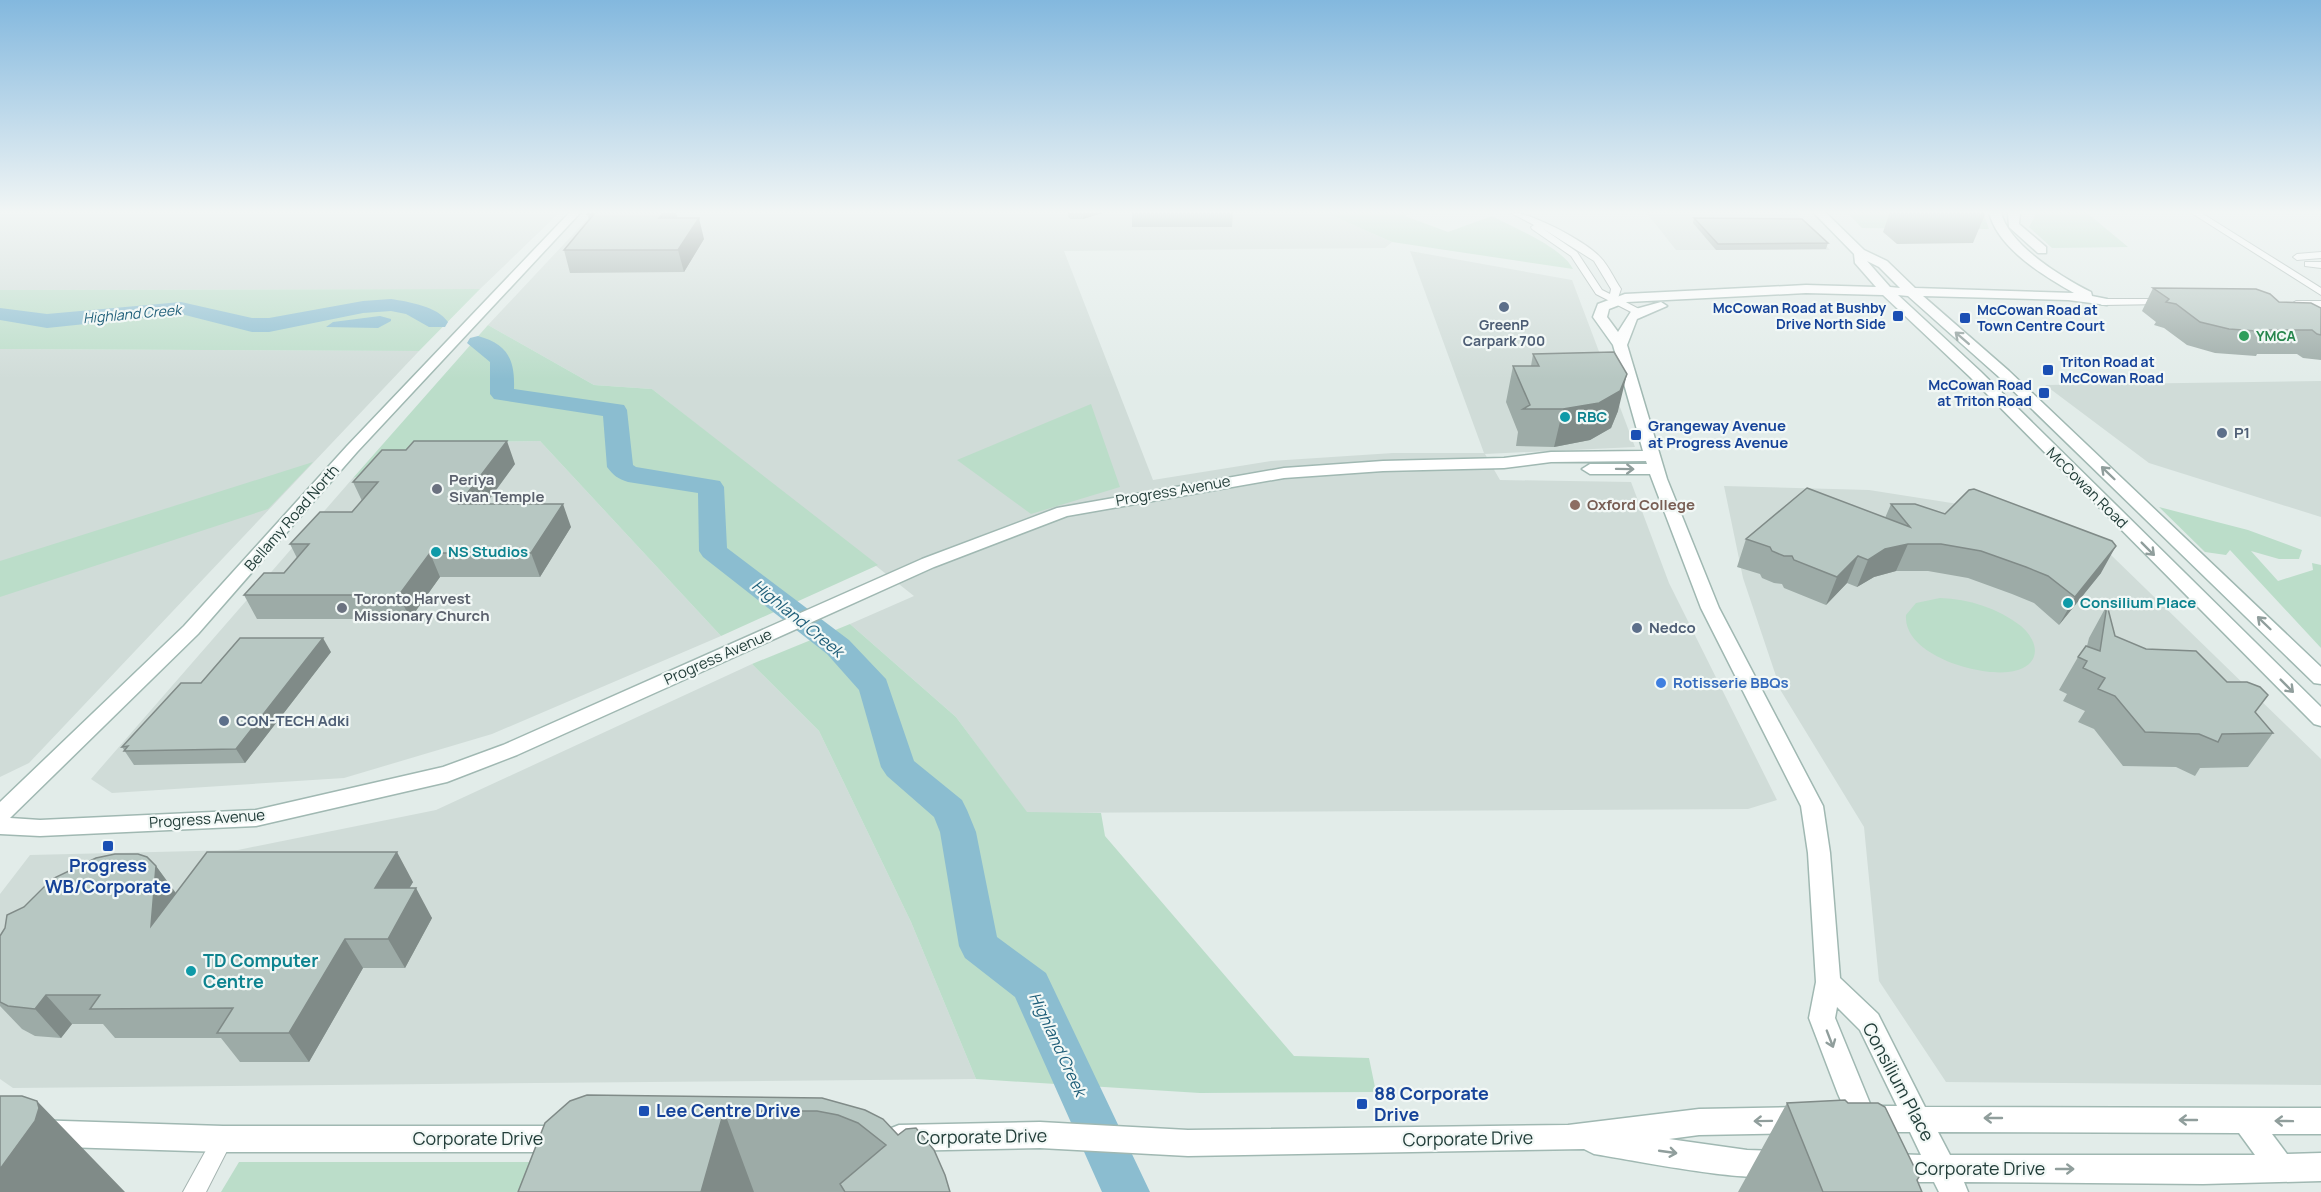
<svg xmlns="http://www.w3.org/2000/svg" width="2321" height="1192" viewBox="0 0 2321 1192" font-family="Manrope,sans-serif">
	<rect width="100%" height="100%" fill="#e2ece9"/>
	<!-- built -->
	<path fill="#d0dcd8" d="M0,212h560l-80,77 -480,1z
		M594,212h730l68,30 -7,6 -321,3 89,229 118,-19 122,-8h91l-74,-202 162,29 63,167 -150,7 15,26 131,2 38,101 108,217 -29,9 -721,4 -71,-96 -106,-93 64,-28 -262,-207 -58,-4 -106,-60z
		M1646,212h149l35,38h-154z
		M0,349l419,2 -390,412 -29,14z
		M2321,381v136l-172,-54 -104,-78z
		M540,441l181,195 -229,98 -148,44 -232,15 -21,-14 262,-301 117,-36z
		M1724,486l145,4 140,22 101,42 211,205v326l-375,-3 -67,-101 -15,-154 -83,-136 -38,-113z
		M752,664l67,67 92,191 65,157 -963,9 -13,-9v-185l30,-39 208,-5 198,-40z"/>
	<!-- green -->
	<path fill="#bbddc9" d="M1324,212h89l-8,4 43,16 44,-16c22,12 70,31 81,53l-181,-27z
		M1847,212h136l6,17 -127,-1z
		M2037,212h49l42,35 -76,1 -23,-21z
		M480,289l-61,62 -419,-2v-59z
		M488,325l106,60 58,4 226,176 -157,71 -181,-195 -70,1 -117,36z
		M1091,404l29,83 -89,27 -74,-54z
		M313,462l-45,47 -268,88v-36z
		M2159,507l89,23 54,20 -3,9h-20l-28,-8 27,30 35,-11 -1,-7 9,2v83l-91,-98 -4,5 -21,-3z
		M1940,598c29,1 58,10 81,28 22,19 18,43 -13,46 -30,4 -105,-17 -102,-57l10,-12z
		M850,624l106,93 71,95 74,1 4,23 189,220 75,2 7,34 -176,1 -224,-14 -65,-157 -92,-191 -67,-67z
		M239,1162h298l-11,30h-305z"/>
	<!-- water -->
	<path fill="#8bbdd0" d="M380,316l11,3v2l-13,7 -52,-1 7,-5z"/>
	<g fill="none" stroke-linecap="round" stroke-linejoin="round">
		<!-- river -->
		<path fill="#8bbdd0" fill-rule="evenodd" d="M391,299c18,3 46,7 57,23l-3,5h-16l-23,-13 -15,-3 -28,2 -94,19h-17l-71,-18 -134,14 -47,-8v-12l47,6 134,-12 71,16h17l94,-17z
			M478,336c30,8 37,24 36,53l110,16 3,5 6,55 3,2 84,14 4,6 3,61 122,92 37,39 28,82 48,39 5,10 9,22 21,105 49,36 104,219h-48l-87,-195 -50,-39 -6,-12 -19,-114 -6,-15 -47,-41 -6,-9 -22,-77 -32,-36 -124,-97 -4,-6 -1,-58 -70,-11c-10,-3 -15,-7 -21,-15l-4,-51 -109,-17 -4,-5v-32l-23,-19 3,-5z"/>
		<defs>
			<path id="street" d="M1509,212c22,0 76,29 91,45 9,9 14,22 21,32l-3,9 21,11v4h-6l-37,-19 -25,-38 -39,-27 -1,-2 3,-2zM1542,228l52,33 17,28 -1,5 -8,-4 -25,-38z
				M2190,212h10l121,76v7z
				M2321,252v6l-24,2 -4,-3 4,-3z
				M2305,262h16v6l-16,-2z
				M2163,299l3,1v4l-64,1 -5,-3 5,-3z
				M2321,301v6h-25l-5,-3 5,-3z
				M223,1129l7,3 3,7 -27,53h-23l33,-60z"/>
			<path id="secondary" d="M570,212h11l-224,240 -159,182 -188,184 30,2 216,-10 187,-43 60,-22 419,-186 135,-51 227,-40 99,-7 121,-3 47,-6 92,-1 -30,-106 -20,-28 5,-13 27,-10 181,-9 70,2 -21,-24 -1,-9 -41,-42h12l39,38 23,11 28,27 159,5c-30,-17 -77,-45 -85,-81h12c7,33 62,66 90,80l1,4 15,3v6l-39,-5 -145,-4 86,75 312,296v17l-7,-1 -315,-306 -91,-81 -10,-1 82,76 341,336v19l-7,-2 -344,-347 -87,-82 -77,-2 -179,9 -18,7 -2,8 11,15 14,-22 29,-8 6,4 -30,13 -10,26 40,134 52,129 104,198 7,47 10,125 38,36 47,93 396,1v26h-49l15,20 34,-1v28l-118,3 -239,-2 4,10h-29l-5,-10h-42l-10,-4 -4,-10 4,-10 10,-4 29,1 -11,-23h-35l-10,4 -10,-4 -17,-38 -29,-76 7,-36 -8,-129 -7,-47 -100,-198 -51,-134h-60l-8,-5 8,-5h57l-1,-3 -95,1 -47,6 -121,3 -99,7 -217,38 -133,51 -417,188 -70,27 -191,44 -216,10 -40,-2v-32l184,-176 163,-180zM1867,261l12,6 21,21 -10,-1zM1837,1007l23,23 37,76h-26l-36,-88zM1938,1132l301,1 16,22h-305z
				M2008,212h12l-1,12 27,23v6h-8l-29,-26z
				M1800,1107l10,4 4,9 -4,9 -10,4 -101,2 -30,4 78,11 31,1 10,3 4,10 -4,10c-31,12 -155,-14 -194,-20l-10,-5 -396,7 -148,-8 -141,3 -10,-4 -4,-9 4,-9 10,-4 141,-3 148,8 380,-5 131,-16z
				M0,1119l223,7h340l10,4 4,9 -4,9 -10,4h-340l-223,-7z"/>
		</defs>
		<!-- street casing -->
		<use href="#street" stroke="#a5b4b1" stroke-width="2"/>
		<!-- secondary casing -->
		<use href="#secondary" stroke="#a0b8b2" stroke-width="3"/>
		<!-- street -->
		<use href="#street" fill="#fff" fill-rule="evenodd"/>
		<!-- secondary -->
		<use href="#secondary" fill="#fff" fill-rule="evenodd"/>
	</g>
	<!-- wall -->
	<path fill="#9daba7" d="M589,212h87l1,6 27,21 -20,33 -114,1 -6,-23 25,-30 -2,-6z
		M1068,212h37l-22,7h-12l-3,-2z
		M1132,212h101l-1,15h-100z
		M1890,212h96l-13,31 -76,1 -14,-12z
		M1694,218l134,25 -2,6 -110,1 -23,-27z
		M2153,288l168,20v52l-18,-2 -6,-4h-40l-1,2 -41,-3 -28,-8 -23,-17 -10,-3 2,-3 -14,-11z
		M1533,354l85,57 -7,17 -21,12 -36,7 -38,-1 2,-14 -12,-30 7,-36h18z
		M515,464l-29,40 85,23 -31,50h-100l-30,42h-153l-13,-24 40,-22 13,-15 -7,-14 62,-32 10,-11 -9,-19z
		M1891,504l210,69 -42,52 -25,-22 -22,-9 -44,-16 -40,-7h-32l-22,6 -17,10 -10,-4 -21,22 -42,-17 -2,-4 -8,-1 -12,-5 -2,-4 -23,-7 9,-28 139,-21z
		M2107,605l8,31 140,77 18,20 -25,34 -48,1 -5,8 -19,-9 -53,-1 -29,-37 -16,-7 7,-11 -22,-10 4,-7 -8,-4 19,-33 9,-11 2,-8z
		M331,652l-86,111 -111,2 -12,-18 79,-64z
		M156,866l20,27 237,-11 -4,6 23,30 -27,50h-42l-54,94h-69l-19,-24h-106l-12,-14h-31l-11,14 -26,-2 -13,-7 -22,-23v-70z
		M570,1101l295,9 85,82h-432z
		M1787,1103l130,77 5,12h-184z"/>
	<!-- shaded-wall -->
	<path fill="#808b88" d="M664,212h12l2,9 -19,-3z
		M1088,212h17l-22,7v-5z
		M699,218l5,21 -20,33 -6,-22z
		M1627,374l-9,37 -7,17 -21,12 -36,7 9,-38z
		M507,441l8,23 -46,63 -10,-23z
		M563,504l8,23 -31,50 -9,-24z
		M1908,544l-12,27 -22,6 -17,10 11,-27 17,-11z
		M2116,546l-15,27 -42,52 16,-28z
		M430,553l10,24 -30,42 -11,-24z
		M1858,556l-11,27 -21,22 11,-28z
		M323,638l8,14 -86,111 -9,-14z
		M397,852l16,30 -21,36 -17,-30z
		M156,866l21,29 -26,31z
		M416,888l16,30 -27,50 -17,-29z
		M345,939l18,29 -54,94 -20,-29z
		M46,995l26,29 -11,14 -26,-29z
		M37,1101l88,91h-125v-23z
		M724,1111l30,81h-53z"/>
	<!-- building -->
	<path fill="#b7c7c2" stroke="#808b88" stroke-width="1.5" d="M589,212h75l-5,6h40l-21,32h-114l30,-36h-7z
		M1069,212h19l-5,2h-12z
		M1694,218l108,1 26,24 -110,1z
		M2153,288l103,1 14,5 9,8 32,1 10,5v27l-4,-1 -5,-4h-45l3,2 -41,-3 -29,-7 -24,-18 -10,-2 3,-3z
		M1614,352l13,22 -7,17 -21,12 -36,6h-40l7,-4 -17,-39h26l-6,-12z
		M414,441h93l-48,63h104l-32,49h-101l-31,42h-155l20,-22h20l25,-29h-19l30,-32h32l26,-30h-25l29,-32h24z
		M1807,488l103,39 -19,-23h24l30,10 24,-24 5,-1 138,52 4,5 -41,51 -27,-21 -22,-9 -45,-16 -40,-7h-33l-23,5 -17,11 -10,-4 -21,21 -43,-17 -2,-4h-8l-12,-5 -2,-4 -24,-8z
		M2107,605l8,31 31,13 50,2 31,31h20l13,5 8,8 -13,17 18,21 -51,1 -4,8 -19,-8 -54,-2 -30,-36 -17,-7 7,-11 -22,-10 4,-7 -9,-4 8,-11 14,5z
		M240,638h83l-87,111 -112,2 4,-5 -6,1 59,-64h20z
		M207,852h190l-22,36h41l-28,51h-43l-56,94h-72l16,-25 -143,1 10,-14h-54l-11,14 -27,-3 -8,-4v-66l5,-8 2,-13 17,-8 28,-28 44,-21 19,-4h23l9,3 9,9 -5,60z
		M587,1095l235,3 43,12 18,9 15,16 8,-6 10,-1 18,22 11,25 5,17h-105l-5,-8 46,-39 -28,-22 -20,-8 -21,-4h-93l-23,81h-183l27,-69 25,-22z
		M0,1096h22l15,5 2,7 -4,13 -35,48z
		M1845,1100l3,3h30l7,4 34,70 -2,3 5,12h-99l-36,-89z"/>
	<!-- one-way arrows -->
	<defs><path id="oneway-shaft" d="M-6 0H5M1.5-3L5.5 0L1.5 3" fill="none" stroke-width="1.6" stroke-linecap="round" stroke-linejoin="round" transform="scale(1.5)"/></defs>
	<g stroke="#909e9c">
		<use href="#oneway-shaft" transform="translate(1962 338) rotate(-139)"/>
		<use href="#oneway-shaft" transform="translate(1625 469) rotate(1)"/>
		<use href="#oneway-shaft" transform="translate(2108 473) rotate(-136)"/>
		<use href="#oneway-shaft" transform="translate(2148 549) rotate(45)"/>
		<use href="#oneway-shaft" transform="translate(2264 623) rotate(-136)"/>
		<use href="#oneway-shaft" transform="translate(2287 686) rotate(45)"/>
		<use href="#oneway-shaft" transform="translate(1830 1039) rotate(69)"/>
		<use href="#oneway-shaft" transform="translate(1993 1118) rotate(-180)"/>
		<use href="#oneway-shaft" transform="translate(2188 1120) rotate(-180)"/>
		<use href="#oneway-shaft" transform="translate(1763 1121) rotate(179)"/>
		<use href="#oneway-shaft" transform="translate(2284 1121) rotate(-179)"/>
		<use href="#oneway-shaft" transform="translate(1668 1152) rotate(8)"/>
		<use href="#oneway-shaft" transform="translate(2065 1169)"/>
	</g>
	<!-- sky -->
	<linearGradient id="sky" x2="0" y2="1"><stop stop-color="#83b8de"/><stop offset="0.56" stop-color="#f2f6f5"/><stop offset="1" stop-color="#f2f6f5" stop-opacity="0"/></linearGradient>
	<rect width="2321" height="379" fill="url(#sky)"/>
	<!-- markers -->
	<g fill="#5c6f8a" stroke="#f2f8f6" stroke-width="2">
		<circle cx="1504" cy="307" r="6"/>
		<circle cx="2222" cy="433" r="6"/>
		<circle cx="1637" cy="628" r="6"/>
		<circle cx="224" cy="721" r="6"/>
	</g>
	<g fill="#1a4fb4" stroke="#f2f8f6" stroke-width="2">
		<rect x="1892" y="310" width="12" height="12" rx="3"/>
		<rect x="1959" y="312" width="12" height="12" rx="3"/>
		<rect x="2042" y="364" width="12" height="12" rx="3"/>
		<rect x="2038" y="387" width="12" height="12" rx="3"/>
		<rect x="1630" y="429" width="12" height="12" rx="3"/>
		<rect x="102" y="840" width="12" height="12" rx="3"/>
		<rect x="1356" y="1098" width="12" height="12" rx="3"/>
		<rect x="638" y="1105" width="12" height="12" rx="3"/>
	</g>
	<circle fill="#2e9e5b" stroke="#f2f8f6" stroke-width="2" cx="2244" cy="336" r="6"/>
	<g fill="#0f9aa8" stroke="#f2f8f6" stroke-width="2">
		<circle cx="1565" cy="417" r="6"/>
		<circle cx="436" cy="552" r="6"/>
		<circle cx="2068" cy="603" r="6"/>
		<circle cx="191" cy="971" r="6"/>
	</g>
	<g fill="#6b7280" stroke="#f2f8f6" stroke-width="2">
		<circle cx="437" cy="489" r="6"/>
		<circle cx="342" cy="608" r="6"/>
	</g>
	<circle fill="#8d6e63" stroke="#f2f8f6" stroke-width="2" cx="1575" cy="505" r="6"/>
	<circle fill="#3f7fe0" stroke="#f2f8f6" stroke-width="2" cx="1661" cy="683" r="6"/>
	<g text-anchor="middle" stroke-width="4.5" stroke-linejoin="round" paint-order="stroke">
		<!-- far-transit labels -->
		<g font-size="14" font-weight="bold" fill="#164399" stroke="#f2f8f6" text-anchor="end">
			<text x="1886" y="313">McCowan Road at Bushby<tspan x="1886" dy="16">Drive North Side</tspan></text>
			<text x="1977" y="315" text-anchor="start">McCowan Road at<tspan x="1977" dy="16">Town Centre Court</tspan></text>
			<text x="2060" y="367" text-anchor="start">Triton Road at<tspan x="2060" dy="16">McCowan Road</tspan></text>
			<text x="2032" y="390">McCowan Road<tspan x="2032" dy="16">at Triton Road</tspan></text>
		</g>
		<!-- far-water labels -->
		<g font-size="14" font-style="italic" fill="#1d5d78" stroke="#f2f8f6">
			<text transform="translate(132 314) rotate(-5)" y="5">Highland Creek</text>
		</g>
		<!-- far-service labels -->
		<g font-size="14" font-weight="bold" fill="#4e5e75" stroke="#f2f8f6">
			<text x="1504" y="330">GreenP<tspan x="1504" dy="16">Carpark 700</tspan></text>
		</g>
		<!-- far-leisure labels -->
		<g font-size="14" font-weight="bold" fill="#27864d" stroke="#f2f8f6" text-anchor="start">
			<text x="2256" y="341">YMCA</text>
		</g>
		<!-- culture labels -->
		<g font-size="15" font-weight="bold" fill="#0d838f" stroke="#f2f8f6" text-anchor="start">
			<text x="1577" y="422">RBC</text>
			<text x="448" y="557">NS Studios</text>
			<text x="2080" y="608">Consilium Place</text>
		</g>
		<!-- transit labels -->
		<g font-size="15" font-weight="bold" fill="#164399" stroke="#f2f8f6" text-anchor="start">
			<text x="1648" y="431">Grangeway Avenue<tspan x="1648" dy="17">at Progress Avenue</tspan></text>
		</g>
		<!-- service labels -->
		<g font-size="15" font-weight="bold" fill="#4e5e75" stroke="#f2f8f6" text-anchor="start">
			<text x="2234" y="438">P1</text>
			<text x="1649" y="633">Nedco</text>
			<text x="236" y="726">CON-TECH Adki</text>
		</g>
		<!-- worship labels -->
		<g font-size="15" font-weight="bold" fill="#5b616d" stroke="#f2f8f6" text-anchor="start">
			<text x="449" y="485">Periya<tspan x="449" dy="17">Sivan Temple</tspan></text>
			<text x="354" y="604">Toronto Harvest<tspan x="354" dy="17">Missionary Church</tspan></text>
		</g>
		<!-- street labels -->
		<g font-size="15" fill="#223d39" stroke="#f2f8f6">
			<text transform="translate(2087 488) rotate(45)" y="5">McCowan Road</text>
			<text transform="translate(1173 491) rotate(-10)" y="5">Progress Avenue</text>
			<text transform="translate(292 518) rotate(-49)" y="5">Bellamy Road North</text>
			<text transform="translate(718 657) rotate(-24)" y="5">Progress Avenue</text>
			<text transform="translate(207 819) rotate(-4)" y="5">Progress Avenue</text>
		</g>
		<!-- education labels -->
		<g font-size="15" font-weight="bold" fill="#785e54" stroke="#f2f8f6" text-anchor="start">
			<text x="1587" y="510">Oxford College</text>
		</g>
		<!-- shop labels -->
		<g font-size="15" font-weight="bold" fill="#366cbe" stroke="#f2f8f6" text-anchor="start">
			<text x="1673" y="688">Rotisserie BBQs</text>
		</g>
		<!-- water labels -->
		<g font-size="16" font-style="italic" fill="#1d5d78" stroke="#f2f8f6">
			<text transform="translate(798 618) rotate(39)" y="6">Highland Creek</text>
			<text transform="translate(1058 1044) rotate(65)" y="6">Highland Creek</text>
		</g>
		<!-- near-transit labels -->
		<g font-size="18" font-weight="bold" fill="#164399" stroke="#f2f8f6" text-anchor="start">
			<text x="108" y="872" text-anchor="middle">Progress<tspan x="108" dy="21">WB/Corporate</tspan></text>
			<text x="1374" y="1100">88 Corporate<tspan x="1374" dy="21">Drive</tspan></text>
			<text x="656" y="1117">Lee Centre Drive</text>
		</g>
		<!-- near-culture labels -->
		<g font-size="18" font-weight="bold" fill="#0d838f" stroke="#f2f8f6" text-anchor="start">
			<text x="203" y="967">TD Computer<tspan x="203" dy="21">Centre</tspan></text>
		</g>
		<!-- near-street labels -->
		<g font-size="18" fill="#223d39" stroke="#f2f8f6">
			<text transform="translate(1898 1082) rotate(62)" y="6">Consilium Place</text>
			<text transform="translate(982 1137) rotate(-1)" y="6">Corporate Drive</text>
			<text x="478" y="1145">Corporate Drive</text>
			<text transform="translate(1468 1139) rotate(-1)" y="6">Corporate Drive</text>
			<text x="1980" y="1175">Corporate Drive</text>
		</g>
	</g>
</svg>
